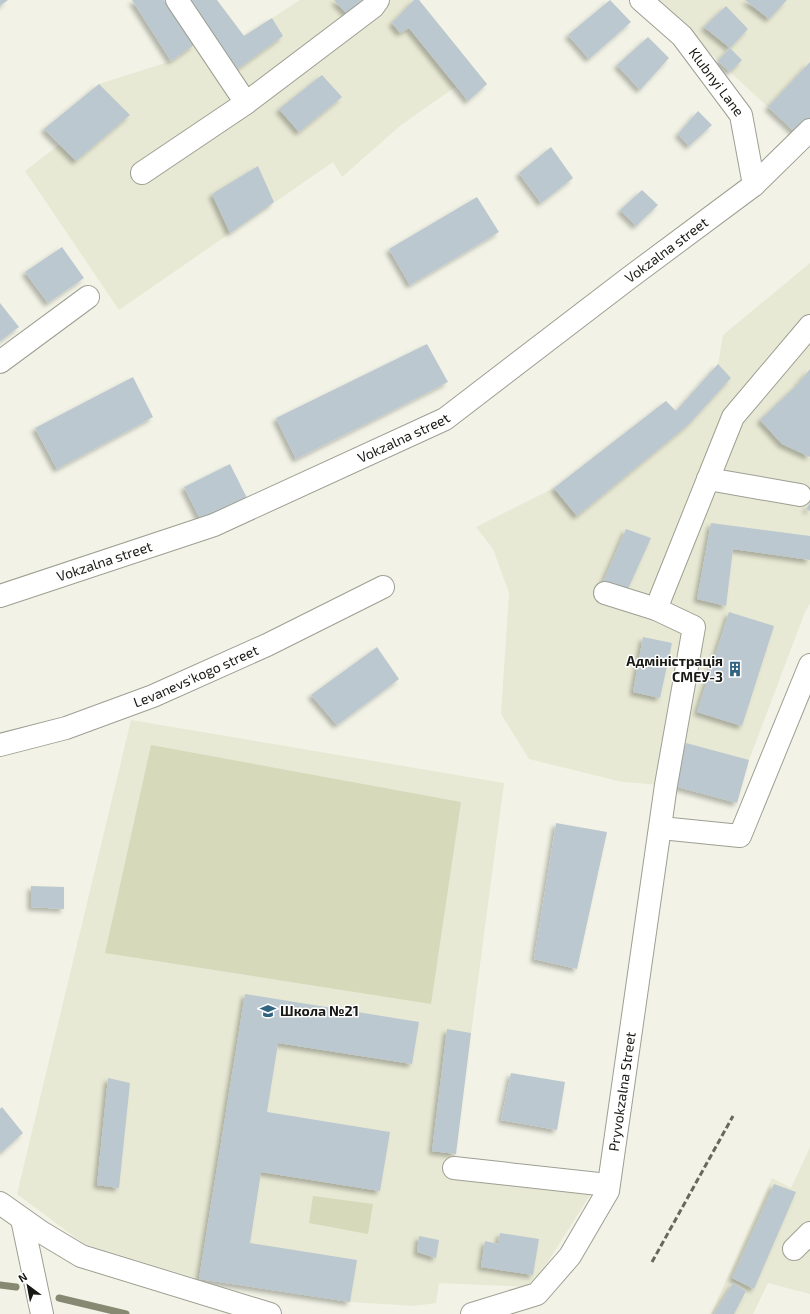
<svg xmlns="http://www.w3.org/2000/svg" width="810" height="1314" viewBox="0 0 810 1314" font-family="'Exo 2',sans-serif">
	<defs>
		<filter id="shadow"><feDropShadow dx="-3.5" dy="3.5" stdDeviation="2" flood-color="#0004"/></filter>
	</defs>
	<rect width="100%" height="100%" fill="#f2f3e6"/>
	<!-- built -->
	<path fill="#e7e9d4" d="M132,0h85l27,36 56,-36h119l68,84 -19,17 -13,-14 -55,39 -58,51 -9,-15 -214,148 -94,-139 35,-27 39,-60 72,-23z
		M653,0h157v123l-11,13z
		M810,263v341l-5,8 -56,148 -12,43 -63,-17 -52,-4 -93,-23 -28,-45 8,-121 -16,-44 -17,-22 78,-39 112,-87 10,10 42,-47 5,-29z
		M131,720l373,63 -52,395 140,14 -60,95 -93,-4 -3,20 -22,3 -64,-4 -151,-23 -115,-35 -67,-50z
		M810,1147v147l-42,-11 -15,31h-42l61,-136 19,10z"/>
	<!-- green -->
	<path fill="#d7d9bb" d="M151,745l310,57 -30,202 -326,-51z
		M313,1196l60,8 -5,30 -59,-11z"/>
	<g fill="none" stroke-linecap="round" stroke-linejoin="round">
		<!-- stream -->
		<path stroke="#878972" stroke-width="7" d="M0,1285l16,2
			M59,1298l67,16"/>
	</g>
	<!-- building -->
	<path fill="#bcc8d0" filter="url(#shadow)" d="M0,0h8l-8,6z
		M132,0h32l30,45 -23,16z
		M187,0h30l27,36 28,-18 11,18 -51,37z
		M334,0h28l-14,15z
		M414,0h5l68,84 -19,17 -59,-73 -9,5 -8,-10z
		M610,0l21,22 -42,37 -21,-24z
		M745,0h42l-18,19z
		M726,6l22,23 -18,19 -26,-21z
		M648,37l21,21 -29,32 -23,-25z
		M730,48l12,12 -12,12 -12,-11z
		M810,62v61l-11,13 -31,-29z
		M322,75l20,22 -43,35 -20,-23z
		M99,84l31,31 -54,46 -32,-32z
		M698,111l14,14 -23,21 -11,-12z
		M551,147l22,31 -32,25 -22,-30z
		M258,166l16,36 -44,31 -18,-39z
		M642,190l16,15 -22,21 -16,-16z
		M477,197l22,35 -89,53 -21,-36z
		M62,247l22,31 -36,25 -23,-31z
		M0,303l19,24 -19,14z
		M427,344l21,38 -152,77 -20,-41z
		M718,364l13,14 -42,46 -112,92 -23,-28 112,-87 10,10z
		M810,369v88l-28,-13 -22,-24 37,-35z
		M133,377l20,40 -96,52 -22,-41z
		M230,464l17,34 -46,23 -17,-34z
		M810,503v8l-4,-2z
		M711,523l99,13v24l-77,-11 -7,57 -29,-7z
		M626,529l25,9 -23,51 -25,-7z
		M729,612l45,14 -32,100 -45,-14z
		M643,637l29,6 -12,55 -27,-6z
		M377,647l22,32 -62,46 -26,-30z
		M686,743l63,17 -12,43 -63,-17z
		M556,823l51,9 -30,137 -43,-10z
		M31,886l33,1v22l-33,-2z
		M245,994l174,28 -7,42 -134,-21 -11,69 123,20 -10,59 -119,-19 -11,71 107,17 -7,42 -151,-23z
		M447,1029l24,4 -15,121 -24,-3z
		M511,1073l54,9 -8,48 -56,-10z
		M108,1078l22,5 -11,105 -22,-3z
		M2,1107l21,26 -21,19 -2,-2v-41z
		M774,1184l22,8 -42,97 -22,-11z
		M500,1233l39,6 -6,36 -52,-8 4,-26 13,3z
		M419,1236l20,4 -3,18 -19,-6z
		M733,1283l13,8 -12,23h-20z"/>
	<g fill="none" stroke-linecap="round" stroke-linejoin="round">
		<defs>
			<g id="minor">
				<path id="s1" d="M641,0l41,36 59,79 13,70"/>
				<path d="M246,103l127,-96 5,-7"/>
				<path d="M142,173l104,-70 -69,-103"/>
				<path d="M0,362l88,-65"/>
				<path d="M708,479l92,16"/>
				<path d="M605,593l51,16"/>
				<path id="s2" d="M0,596l214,-71 231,-106 184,-141 125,-93 56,-55"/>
				<path id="s3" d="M0,745l66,-17 87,-32 114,-51 116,-58"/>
				<path d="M661,828l79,8 70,-171"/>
				<path d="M454,1168l154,17"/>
				<path d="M0,1203l41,29 40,24 189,58"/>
				<path d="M22,1219l20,95"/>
				<path d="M794,1249l16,-16"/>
				<path id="s4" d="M472,1314l65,-20 33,-38 38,-65 58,-406 28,-158 -38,-18 77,-192 77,-91"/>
			</g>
		</defs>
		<!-- minor casing -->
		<use href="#minor" stroke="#9d9f92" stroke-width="24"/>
		<!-- minor -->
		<use href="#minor" stroke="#fff" stroke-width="22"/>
		<!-- rail -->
		<path stroke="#676860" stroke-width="3" stroke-dasharray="6 3" stroke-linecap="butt" d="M652,1262l81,-146"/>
	</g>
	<!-- icons -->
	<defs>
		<symbol id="building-bare" viewBox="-9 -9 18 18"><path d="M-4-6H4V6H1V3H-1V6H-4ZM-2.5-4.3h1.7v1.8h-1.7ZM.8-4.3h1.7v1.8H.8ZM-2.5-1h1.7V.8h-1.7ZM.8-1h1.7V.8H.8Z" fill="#316481" stroke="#fff" stroke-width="2.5" paint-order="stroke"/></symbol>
		<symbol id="school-bare" viewBox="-9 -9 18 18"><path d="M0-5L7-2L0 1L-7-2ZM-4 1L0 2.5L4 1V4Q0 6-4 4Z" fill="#316481" stroke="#fff" stroke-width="2.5" paint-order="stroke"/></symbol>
	</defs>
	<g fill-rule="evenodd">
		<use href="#building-bare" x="724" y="658" width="22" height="22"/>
		<use href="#school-bare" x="257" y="1000" width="22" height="22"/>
	</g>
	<g text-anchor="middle" stroke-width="3" stroke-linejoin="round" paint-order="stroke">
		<!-- street labels -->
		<g font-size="14" fill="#181914" stroke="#fff">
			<text dy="5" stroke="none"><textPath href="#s1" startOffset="112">Klubnyi Lane</textPath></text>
			<text dy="5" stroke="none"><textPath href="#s2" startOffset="758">Vokzalna street</textPath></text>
			<text dy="5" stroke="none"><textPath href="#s2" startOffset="434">Vokzalna street</textPath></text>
			<text dy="5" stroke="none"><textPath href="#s2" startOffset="110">Vokzalna street</textPath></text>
			<text dy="5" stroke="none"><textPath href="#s3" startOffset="208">Levanevs'kogo street</textPath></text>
			<text dy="5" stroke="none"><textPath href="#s4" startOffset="294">Pryvokzalna Street</textPath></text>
		</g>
		<!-- poi labels -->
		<g font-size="14" font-weight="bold" fill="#181914" stroke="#fff" text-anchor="end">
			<text x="723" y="666">Адміністрація<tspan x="723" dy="16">СМЕУ-3</tspan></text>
			<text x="280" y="1016" text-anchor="start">Школа №21</text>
		</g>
	</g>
	<!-- north arrow -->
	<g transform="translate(28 1286) rotate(328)" stroke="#ffffff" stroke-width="3" paint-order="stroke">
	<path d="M0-3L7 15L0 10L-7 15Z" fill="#181914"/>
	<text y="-6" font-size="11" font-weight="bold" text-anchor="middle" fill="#181914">N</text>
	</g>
</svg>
